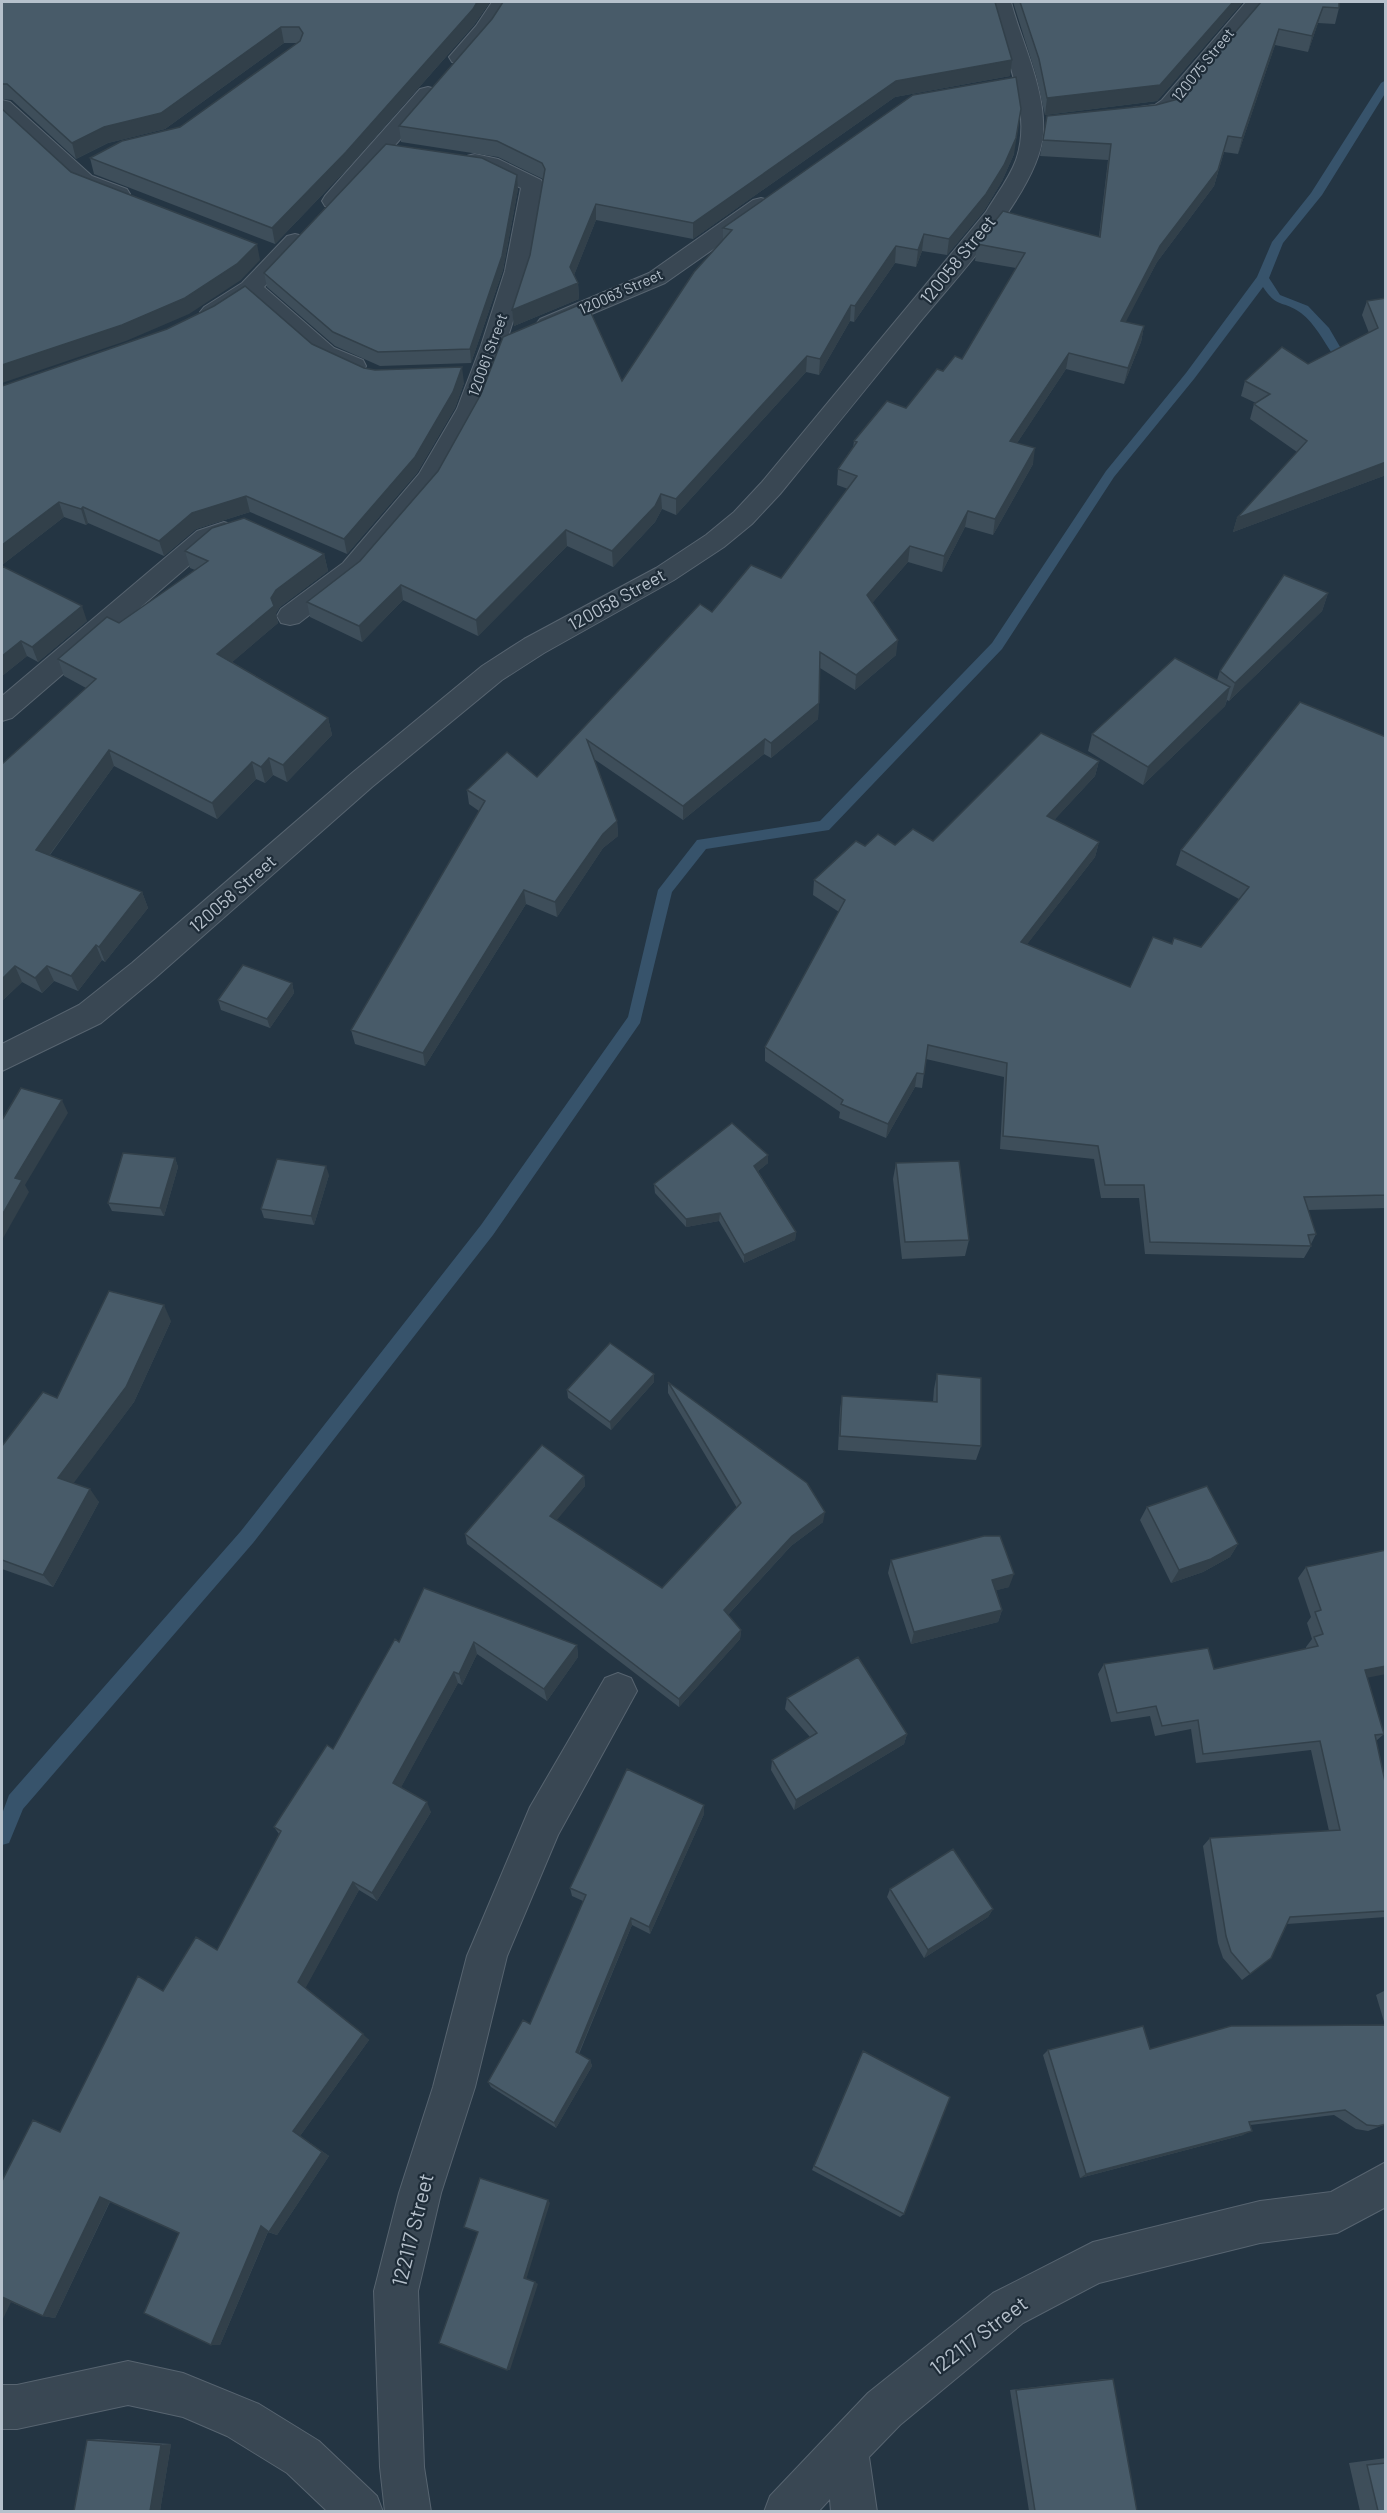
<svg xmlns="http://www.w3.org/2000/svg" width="1387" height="2513" viewBox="0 0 1387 2513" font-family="Barlow,sans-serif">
	<rect width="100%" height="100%" fill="#243543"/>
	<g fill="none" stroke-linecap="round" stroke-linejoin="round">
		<!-- stream -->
		<path fill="#37536b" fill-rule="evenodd" d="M1386,80v12l-64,103 -39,48 -14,35 11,17 28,11 21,22 14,24 -2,3h-8c-10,-15 -18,-31 -32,-42 -17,-13 -24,-4 -38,-26l-69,92 -80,98 -112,172 -173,181 -123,19 -34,43 -32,131 -147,212 -240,308 -230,266 -14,34 -7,2v-31l7,-19 232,-264 240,-306 147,-208 30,-127 39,-50 123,-19 172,-178 114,-172 80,-98 71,-96 15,-35 39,-49 70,-110z"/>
		<defs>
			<path id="minor" d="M492,2h20c-9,14 -31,53 -46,60 -4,2 -9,1 -14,0l-3,-5 27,-31z
				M991,2h20c11,42 35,87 32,132 -4,58 -91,148 -128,194 -45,56 -90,111 -135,166l-28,30 -28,23 -50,33 -130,73 -42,27 -130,107 -218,192 -53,44 -99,48v-27l77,-39 53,-42 220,-190 130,-107 42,-27 132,-71 50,-33 28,-23 28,-30 224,-270c10,-17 23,-33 30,-52 18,-51 -14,-109 -25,-158z
				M1246,2h21l-89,108c-14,9 -36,13 -53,9l-3,-5 3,-5 30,-4 7,-5z
				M428,87l8,2 3,5 -3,5 -95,107 -8,2 -8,-2 -3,-5 3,-5 95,-107z
				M2,100l8,2 82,74 35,13 3,5 -3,5c-39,10 -98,-56 -125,-81z
				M475,154l23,5 43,21 3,5 -15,86 -24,75 -24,63 -43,76 -77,90 -62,48 -9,2 -9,-2 -4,-7 4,-7 62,-46 76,-89 38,-65 24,-63 24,-75 16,-83 -38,-19 -16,-3 -3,-5 3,-5z
				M761,198l8,2 3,5 -3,5 -104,73 -109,46 -8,3 -8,-3 -4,-5 4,-5 109,-46 104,-73z
				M295,234l8,2 4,5 -43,46 70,61 29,12 3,6 -3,6c-35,9 -89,-51 -114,-73 -14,9 -28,23 -45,18l-4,-5 4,-5 38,-24 45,-47z
				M224,522l9,3 4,6 -4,6 -18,6 -203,175 -10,3v-25l195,-165z
				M618,1673l13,5 6,13 -79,144 -51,121 -32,131 -34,106 -23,98 6,176 7,45h-46l-5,-45 -6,-176 25,-98 34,-106 34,-131 6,-14 57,-135 75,-129z
				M1386,2162v45l-49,26 -77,10 -161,40 -76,40 -123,102 -31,32 8,55h-46l-1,-13 -12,13h-54l6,-16 98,-103 125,-100 100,-51 167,-41 71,-9z
				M128,2361l55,12 76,31 60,37 58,55 6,16h-55l-41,-39 -60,-37 -44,-19 -55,-12 -111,24h-15v-44h15z"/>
		</defs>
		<!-- minor casing -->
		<use href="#minor" stroke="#576470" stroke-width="2"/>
		<!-- minor -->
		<use href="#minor" fill="#394753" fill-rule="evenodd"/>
	</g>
	<!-- wall -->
	<path fill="#3e4e5a" d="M2,2h488l-16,23 -126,143 -73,76 -181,-70 -4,-16 90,-31 117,-84h-13l-119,86 -57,14 -32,16 -64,-59 -10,-1z
		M1013,2h230l-86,99 -112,14 -9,-40z
		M1261,2l78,6 -4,16 -17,-1 -10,29 -33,-7 -37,109 -14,-2 -10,34 -57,76 -32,60 19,4 -3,16 -17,42 -58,-15 -49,74 16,21 -40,71 -28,-8 -23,45 -34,-10 -36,41 24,52 -41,35 -35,-22 -2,51 -47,39 -7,-4 -81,66 -89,-61 23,62 1,15 -15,12 -46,69 -31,-13 -101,162 -70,-22 -4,-14 128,-219 -10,-7 -2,-14 70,-13 175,-165 69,-34 67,-89 -11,-4 1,-16 15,-21 1,-7 52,-33 37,-37 19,-12 21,-34 33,-57 -41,-7 2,-17 122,-8 9,-76 -68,-4 3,-16 135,-41z
		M492,19l518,57 -115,21 -202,142 -97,-19 -22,55 4,8 1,16 -65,27 -2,-16 18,-55 13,-76 -45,-22 -97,-15 -2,-16z
		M1014,154l-12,27 -18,30 -37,44 -25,-4 -6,16 -21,-4 -41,59 -4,-1 -31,54 -13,-3 -130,143 -14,-6 -7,13 -42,45 -46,-21 -89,90 -75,-36 -41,42 -52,-25 -3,-15 315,-221 101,-141v-12z
		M518,189l-15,81 -32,93 -91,3 -45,-20 -68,-59 -3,-14z
		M1386,298v177l-153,57 4,-14 60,-66 -47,-33 4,-15 2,-1 -15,-7 4,-15 63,-17 61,-31 -7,-18 5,-14z
		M312,344l52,24 100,15 -9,25 -38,65 -70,81 -97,-42 -54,17 -32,27 -76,-33 -2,2 -22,-8 -62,48v-179z
		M185,551l139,3 4,17 -48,36 -4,6 2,10 -46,39 96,56 4,17 -45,47 -14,-7 -8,8 -9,-4 -39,40 -103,-53 -64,89 92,37 6,16 -43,54 -3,-2 -24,31 -24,-10 -12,12 -20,-11 -20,19v-237l84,-76 -22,-12 -6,-17 61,-36 76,-53 -5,-2z
		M2,566l85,55 -49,41 -11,-6 -25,20z
		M1328,593l-6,18 -93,90 -2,-1 -2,6 -82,79 -55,-34 4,-17 125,-54 3,-9z
		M1386,737v471l-78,2 8,24 -5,10v2l-7,12 -159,-4 -6,-56h-38l-7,-39 -94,-10 4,-72 -78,-18 -4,29 -7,-1 -29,51 -47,-20 1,-6 -75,-51v-14l74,-135 -26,-17 1,-15 51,-34 30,-1 38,-4 166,-80 -4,15 -41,44 45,22 -4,15 -68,87 103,43 42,-43 29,3 38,-48 -63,-34 5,-15z
		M292,983l2,10 -24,35 -49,-18 -3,-10z
		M768,1155v8l-10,8 38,61 -1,8 -51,23 -25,-42 -33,6 -31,-34 -1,-9z
		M175,1158l3,9 -14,49 -52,-5 -4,-8z
		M896,1163l73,77 -4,16 -63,3 -9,-80z
		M329,1175l-15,50 -50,-7 -3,-9z
		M171,1321l-37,81 -61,81 26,19 -46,85 -51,-18v-123l55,-48z
		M937,1374l44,72 -5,14 -138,-10 2,-40 2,-14 91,6 1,-13z
		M654,1382l-43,48 -43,-32 -1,-8z
		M668,1382l155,140 -32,24 -63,69 13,15 -1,9 -61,68 -212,-163 -2,-10 119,-58 1,10 -29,34 106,68 75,-80 -69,-115z
		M1147,1507l91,37 -8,13 -27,15 -32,11 -31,-63z
		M891,1560l118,27 -13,3 6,20 -4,12 -87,22 -23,-71z
		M1306,1567l61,111 17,56 -8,7 10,45v131l-99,7 -16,34 -29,22 -19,-22 -5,-15 -15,-97 7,-8 119,-7 -18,-81 -115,13 -5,-34 -36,7 -5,-20 -39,6 -13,-48 6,-10 110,5 92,-20v-2l6,-8 -5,-16 4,-6 -13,-39z
		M424,1588l153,57 1,12 -31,44 -70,-47 -15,31 -4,-2 -57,104 30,25 -54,89 -18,-11 -54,98 64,52 -69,96 29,20 -52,79 -9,-3 -48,113 -41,-112 -69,-31 -55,116 -12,-2 -32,-14 50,-170 102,-141 54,-41 62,-116 -5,-7 59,-78 66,-107z
		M787,1698l120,36 -3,10 -110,66 -23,-40 1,-10 38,-23 -25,-28z
		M704,1814l-54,120 -18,-9 -53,129 11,6 2,6 -36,62 -65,-41 -3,-5 42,-58 53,-123 -11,-5 -2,-8z
		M890,1889l103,20 -5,8 -64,41 -37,-61z
		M1386,1990v134l-18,7 -12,-2 -22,-14 -84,10 -7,10 -163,43 -37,-123 5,-5 102,-1 235,-24 -9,-30z
		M860,2057l44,157 -4,3 -88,-47z
		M1105,2379h8l24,132h-108l-19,-121z
		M98,2439l73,5 -11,67 -73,-71z
		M1386,2458v53h-26l-11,-48z"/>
	<!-- shaded-wall -->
	<path fill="#32404a" d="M477,2h13l-16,23 -126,143 -73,76 -3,-16z
		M1233,2h10l-86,99 -112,14 2,-17z
		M1323,7l-5,16 -10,29 4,-16z
		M281,27l3,16 -119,86 -57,14 -32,16 -4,-16z
		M1279,29l-4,16 -37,109 4,-16z
		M1012,60l-2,16 -115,21 -202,142v-16l203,-142z
		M1021,109l-7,45 -12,27 -18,30 -37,44 2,-16z
		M1228,136l-14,50 -57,76 -39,75 3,-16 39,-75z
		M517,175l1,14 -15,81 -32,93 -1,-14z
		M596,204v16l-25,63 -1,-16z
		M924,234l-2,17 -6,16 2,-17z
		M257,244l3,16 -19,20 -52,34 -63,27 -124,42v-18z
		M896,246l-1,17 -41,59 1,-16z
		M578,283l1,16 -65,27 -2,-16z
		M851,305l-1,16 -31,54 1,-16z
		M1144,326l-3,16 -17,42 4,-16z
		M1069,353l-3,16 -58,88 2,-16z
		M807,356l-1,16 -130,143v-16z
		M462,367l2,16 -9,25 -38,65 -70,81 -3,-15z
		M1035,448l-2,16 -40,71 2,-16z
		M1386,462v13l-153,57 4,-14z
		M661,494l1,15 -7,13 -42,45 -1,-16z
		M246,496l4,16 -54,17 -32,27 -5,-15 33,-28z
		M59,502l5,15 -62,48v-20z
		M83,507l5,16 -2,2 -5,-16z
		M968,511l-3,16 -23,45 2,-16z
		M566,530l1,16 -89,90 -2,-16z
		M910,546l-2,16 -42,48 1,-15z
		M324,554l4,17 -48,36 -4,6 2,10 -56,48 -5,-17 54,-56 5,-8z
		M401,585l2,15 -41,42 -3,-16z
		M1328,593l-6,18 -93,90 6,-18z
		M82,606l5,15 -49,41 -6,-15z
		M898,640l-2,15 -41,35 1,-15z
		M21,641l6,15 -25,20v-20z
		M1230,687l-5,19 -82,79 5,-18z
		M819,703l-1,16 -47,39v-15z
		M328,718l4,17 -45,47 -4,-17z
		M765,739l-1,15 -81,66v-14z
		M109,750l5,16 -72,99 -6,-15z
		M269,758l4,17 -8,8 -4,-16z
		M1099,761l-4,15 -51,55 3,-15z
		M252,762l4,17 -39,40 -5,-16z
		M617,821l1,15 -15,12 -46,69 -2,-15 48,-68z
		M1099,842l-4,15 -77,99 3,-14z
		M524,890l2,14 -101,162 -2,-13z
		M142,892l6,16 -43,54 -6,-15z
		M96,945l6,15 -24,31 -7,-15z
		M15,966l7,16 -20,19v-22z
		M47,966l7,15 -12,12 -7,-15z
		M292,983l2,10 -24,35 -3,-9z
		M917,1073l-2,14 -29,51 2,-14z
		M62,1100l6,13 -43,72 4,7 -27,48v-25l13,-37z
		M768,1155v8l-14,11v-8z
		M175,1158l3,9 -14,49 -4,-8z
		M326,1166l3,9 -15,50 -3,-9z
		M720,1213l-1,8 -33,6v-8z
		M796,1232l-1,8 -51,23v-8z
		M164,1305l7,16 -37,81 -67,90 -9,-14z
		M654,1374v8l-43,48 -1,-8z
		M584,1476l1,10 -33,40 -2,-10z
		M90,1489l9,13 -46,85 -10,-12z
		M825,1512l-2,10 -32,24 -67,73v-9l68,-74z
		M1238,1544l-8,13 -27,15 -32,11 8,-13z
		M1014,1574l-5,13 -22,6 5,-13z
		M1002,1610l-4,12 -87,22 3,-12z
		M741,1630l-1,9 -61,68v-8z
		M474,1642l3,12 -15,31 -3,-11z
		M577,1645l1,12 -31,44 -3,-12z
		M1386,1666v8l-30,6 9,-10z
		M454,1672l4,11 -60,110 -5,-10z
		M907,1734l-3,10 -110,66 2,-10z
		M427,1802l4,10 -54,89 -5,-8z
		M704,1805v9l-54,120 -1,-7z
		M353,1882l6,8 -54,99 -7,-7z
		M993,1909l-5,8 -64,41 4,-8z
		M631,1918l1,7 -55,132 -1,-5z
		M363,2034l6,6 -69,96 29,20 -52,79 -8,-3 24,-101z
		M590,2060l2,6 -36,62 -2,-5z
		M1252,2131l-9,4 -163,43 6,-4z
		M100,2197l10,4 -55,117 -12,-2z
		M548,2200l2,3 -24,77 -2,-2z
		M261,2226l8,3 -49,116h-9z
		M535,2282l3,2 -28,86h-3z
		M2,2297l11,1 -11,23z
		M171,2444l-11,67h-10l11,-66z"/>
	<!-- building -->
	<path fill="#485b69" stroke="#32404a" stroke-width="1.5" d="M2,2h475l-4,7 -127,143 -74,76 -182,-70 32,-17 58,-14 120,-86 3,-8 -4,-6h-18l-120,86 -57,14 -32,16 -65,-59h-5z
		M503,2h492l17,58 -116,21 -203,142 -97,-19 -26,63 8,16 -66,27 18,-55 15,-86 -3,-6 -45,-22 -98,-15 93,-107z
		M1020,2h213l-73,83 -113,13 -8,-39z
		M1261,2h78v6l-16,-1 -11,29 -33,-7 -37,109 -14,-2 -10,34 -58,76 -39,75 23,5 -16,42 -59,-15 -59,88 25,7 -40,71 -27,-8 -24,45 -34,-10 -43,49 31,45 -42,35 -36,-23 -1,51 -48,40 -6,-4 -82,67 -96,-66 30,81 -14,13 -48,68 -31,-12 -101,163 -72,-23 134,-229 -18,-11 40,-38 30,25 163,-173 12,8 39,-47 30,13 76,-102 -19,-7 19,-27 -3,-1 33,-40 19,7 31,-39 6,2 12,-15 7,3 63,-106 -48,-9 26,-33 97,26 11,-93 -68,-4 4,-24 109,-11 22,-6z
		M1016,77l5,32 -5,29 -12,27 -18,29 -37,45 -25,-5 -6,16 -22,-4 -41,60 -4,-1 -31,54 -13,-3 -131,143 -15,-5 -6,12 -43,45 -46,-21 -90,90 -75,-35 -42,41 -52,-24 53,-41 78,-90 43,-77 22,-57 83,-35 36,79 72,-109 38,-42 -9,-2 190,-133z
		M2,109l69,63 186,72 -20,20 -52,34 -63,27 -120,40z
		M386,144l96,14 35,17 -15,81 -32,93 -92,3 -45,-20 -69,-59z
		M245,286l67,58 52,24 11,2 87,-3 -9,25 -38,65 -71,82 -98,-43 -54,17 -33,28 -76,-34 -2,2 -22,-7 -57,43v-159l165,-57 47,-23z
		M1386,298v164l-149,56 70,-77 -53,-37 16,-10 -25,-13 37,-34 26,17 70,-36 -11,-27z
		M244,518l80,36 -48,36 -5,8 3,8 -57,48 111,64 -45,47 -14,-7 -8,9 -9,-5 -40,41 -103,-53 -73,100 106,42 -43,55 -3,-2 -25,31 -24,-10 -12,12 -20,-12 -13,13v-215l94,-85 -38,-20 49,-42 12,6 89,-62 -23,-10 27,-23z
		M2,566l80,40 -50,41 -11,-6 -19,15z
		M1284,575l44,18 -93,90 -15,-12z
		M1175,658l55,29 -82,80 -56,-33z
		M1300,702l86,35v458l-82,2 12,37 -8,1 3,11 -161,-4 -6,-57h-39l-7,-39 -95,-10 4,-73 -79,-18 -4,29 -7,-1 -29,51 -47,-20 2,-4 -78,-53 80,-147 -31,-20 42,-39 9,5 13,-12 17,11 18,-16 20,12 108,-108 58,28 -52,55 52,26 -78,100 109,45 23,-50 19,7 2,-6 27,9 48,-60 -68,-37z
		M243,965l49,18 -25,36 -49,-19z
		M21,1088l41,12 -47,78 7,2 -20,35v-95z
		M732,1123l36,32 -14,11 42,66 -52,23 -24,-42 -34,6 -32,-35z
		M123,1153l52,5 -15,50 -52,-5z
		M277,1159l49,7 -15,50 -50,-7z
		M959,1161l10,79 -64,2 -9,-79z
		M109,1291l55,14 -38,82 -68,91 32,11 -47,86 -41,-15v-114l41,-54 14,6z
		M610,1343l44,31 -44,48 -43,-32z
		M937,1374l44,4v68l-141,-10 2,-40 95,6z
		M668,1382l139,101 18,29 -33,24 -68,74 17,20 -62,69 -214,-165 77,-89 42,31 -34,40 112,72 79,-85z
		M1207,1486l31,58 -27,15 -32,11 -32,-63z
		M984,1536h16l14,38 -22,6 10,30 -88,22 -23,-72z
		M1386,1550v116l-21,4 19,64 -9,1 11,51v125l-96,6 -19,41 -21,16 -19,-22 -5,-16 -16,-98 130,-8 -20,-89 -117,13 -5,-34 -36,6 -6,-20 -39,7 -13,-49 104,-16 6,21 104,-23 -4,-9 9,-3 -8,-22 6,-2 -15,-43z
		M424,1588l153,57 -33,44 -70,-47 -15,32 -5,-2 -61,111 34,19 -55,91 -19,-11 -55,100 65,52 -70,97 29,21 -53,80 -8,-6 -50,119 -67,-32 35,-80 -79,-36 -57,119 -41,-19v-116l31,-61 27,12 78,-156 25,15 33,-54 21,13 64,-119 -7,-4 53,-82 6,4 62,-110 4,3z
		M858,1657l49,77 -111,66 -24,-40 45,-27 -30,-35z
		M627,1769l77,36 -55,122 -18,-9 -55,134 14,8 -36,63 -66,-41 35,-62 7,4 56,-129 -16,-7z
		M953,1849l40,60 -65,41 -38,-61z
		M1386,2025v99l-8,2 -11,-1 -22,-15 -96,12 3,9 -166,43 -38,-124 95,-24 7,23 81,-23z
		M863,2051l87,46 -46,117 -90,-48z
		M480,2178l68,22 -24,78 11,4 -28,88 -68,-27 39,-111 -14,-5z
		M1113,2379l24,132h-102l-19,-121z
		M87,2440l74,5 -11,66h-76z
		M1386,2463v48h-8l-11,-46z"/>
	<g text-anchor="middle" stroke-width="4.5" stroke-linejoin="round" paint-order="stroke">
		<!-- far-street labels -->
		<g font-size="15" fill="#b6c1cc" stroke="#1e2c38">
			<text transform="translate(1203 65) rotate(-51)" y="5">120075 Street</text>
			<text transform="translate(621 292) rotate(-24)" y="5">120063 Street</text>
			<text transform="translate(488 355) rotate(-70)" y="5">120061 Street</text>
		</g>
		<!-- street labels -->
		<g font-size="18" fill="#b6c1cc" stroke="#1e2c38">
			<text transform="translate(958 260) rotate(-51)" y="6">120058 Street</text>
			<text transform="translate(617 600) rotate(-29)" y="6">120058 Street</text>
			<text transform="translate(233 894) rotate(-41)" y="6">120058 Street</text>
		</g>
		<!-- near-street labels -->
		<g font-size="21" fill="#b6c1cc" stroke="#1e2c38">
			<text transform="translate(413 2230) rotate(-76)" y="7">122117 Street</text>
			<text transform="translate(979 2336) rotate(-37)" y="7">122117 Street</text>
		</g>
	</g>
	<!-- border -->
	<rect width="1387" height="2513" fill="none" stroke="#b6c1cc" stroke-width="6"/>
</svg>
